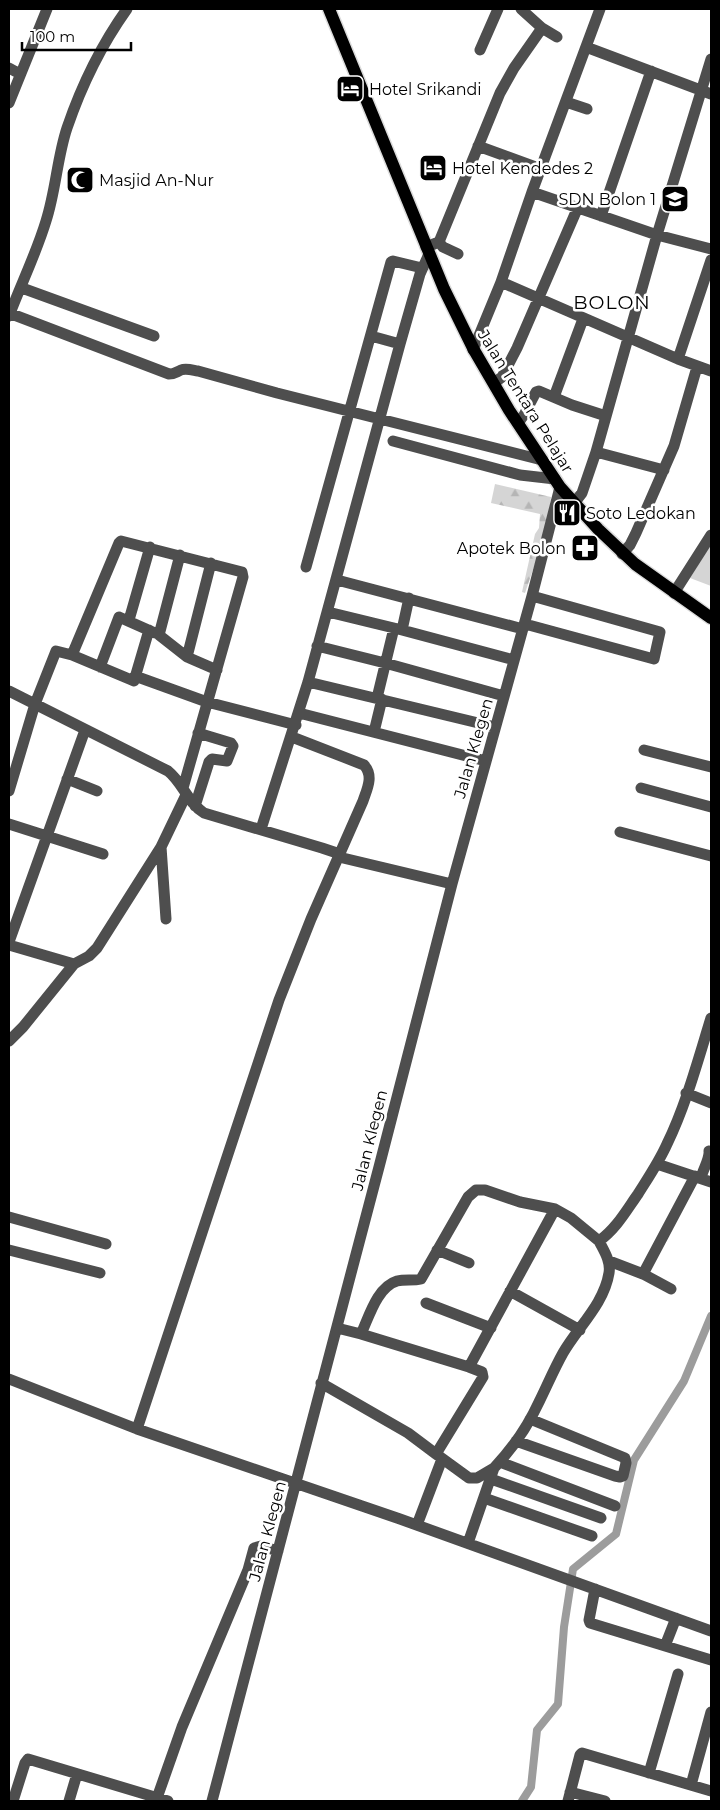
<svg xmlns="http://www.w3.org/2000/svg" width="720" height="1810" viewBox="0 0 720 1810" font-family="Montserrat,sans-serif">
	<defs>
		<pattern id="forest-firs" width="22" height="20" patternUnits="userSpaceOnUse" patternTransform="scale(1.25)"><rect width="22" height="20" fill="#d5d5d5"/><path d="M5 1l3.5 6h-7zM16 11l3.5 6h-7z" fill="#b5b5b5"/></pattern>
	</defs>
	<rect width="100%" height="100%" fill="#fff"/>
	<!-- forest -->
	<path fill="url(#forest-firs)" d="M495,484l56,13 -4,32 -22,64 -3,-1 13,-58 4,-6 1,-14 -49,-11z"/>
	<!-- garden -->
	<path fill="#d5d5d5" d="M711,544v42l-21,-8z"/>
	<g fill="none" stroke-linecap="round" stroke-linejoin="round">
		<!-- canal -->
		<path stroke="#9c9c9c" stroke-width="8" d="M522,1801l9,-14 6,-57 21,-26 6,-77 9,-58 43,-35 18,-74 50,-79 27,-65"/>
		<defs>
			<path id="major" d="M329,9l115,280 30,61 35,60 51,77 38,42 37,35 76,54"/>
		</defs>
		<!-- major casing -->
		<use href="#major" stroke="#dbdbdb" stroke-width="15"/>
		<!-- minor -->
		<path stroke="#4e4e4e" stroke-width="11" d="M542,28l15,9
			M586,47l125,47
			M480,50l18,-41
			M9,68l11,6
			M566,102l21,7
			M9,103l38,-94
			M478,146l63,23
			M532,192l125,43 54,14
			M601,216l50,-145
			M439,242l4,5 15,7
			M426,247l13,-5 61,-149 14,-25 28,-40 -21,-19
			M501,282l177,77 33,12
			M22,288l132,48
			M9,313l160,61c6,0 7,-2 12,-4 5,-2 11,0 17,1l79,22 265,67
			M9,316c12,-32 27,-62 37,-95 10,-31 11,-63 21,-93 14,-41 35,-84 60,-119
			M371,336l29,8
			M473,350l28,-68 31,-90 68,-183
			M678,359l33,-99
			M494,383l8,-6 15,-29 61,-141
			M554,397l29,-78
			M518,423l6,-8 12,-23 3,-1 33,14 34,11
			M393,441l127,34 35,4
			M596,452l68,18
			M575,502l7,-9 14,-41 61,-217 54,-176
			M622,554l8,-9 6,-12 38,-87 23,-79
			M180,555l-21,80 28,22 24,-94
			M306,567l85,-305 2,-1 29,7
			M337,580l186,49
			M674,593l37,-58
			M328,612l74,18 112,30
			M129,620l21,-73
			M525,624l129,35 6,-27 -128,-36
			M402,630l7,-32
			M317,646l68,17 119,33
			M72,655l47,-112 2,-2 121,31 1,5 -60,211
			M187,657l30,13
			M100,667l19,-50 36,16
			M135,676l72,26 89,23
			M134,681l15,-51
			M308,682l187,45
			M9,691l159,80c15,12 19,31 36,42l118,35 15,5 6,5 109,26
			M377,698l17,-70
			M299,713l187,48
			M374,732l8,-33
			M644,750l67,17
			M67,779l30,12
			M641,788l70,19
			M9,791l26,-87 21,-53 16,4 62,26
			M195,806l14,-44 3,-3 15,2 6,-15 -2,-3 -33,-10
			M9,824l94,30
			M261,829l47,-147 92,-338 20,-70 9,-20
			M620,832l91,24
			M161,847l5,72
			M9,942l76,-212
			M9,945l65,19
			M9,1041l14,-14 51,-63 15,-8 8,-8 64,-101 25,-52
			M686,1093l25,10
			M657,1164l54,18
			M701,1178c2,-9 9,-19 8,-27
			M9,1217l97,27
			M9,1250l91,23
			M437,1250l32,13
			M609,1261l34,13 52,-98
			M643,1274l28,15
			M510,1291l70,39
			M426,1303l65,25
			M337,1328l24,6c8,-17 16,-47 36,-53 8,-2 16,0 24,-2l47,-82 8,-7h9l35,12 35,7 16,9 28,23c17,-12 27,-30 39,-47 10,-16 21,-32 29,-50 19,-39 31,-84 44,-126
			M361,1334l108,33 86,-158
			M9,1379l128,50 263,90 311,112
			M321,1383l87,50 28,21 47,-77 -1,-5 -13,-5
			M137,1429l142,-429 32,-81 52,-118c4,-12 11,-25 1,-36l-72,-28
			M516,1441l99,35 5,1 3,-1 3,-13 -1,-5 -95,-39
			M436,1454l33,24h8l17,-10 -26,75
			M500,1462l115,44
			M494,1468c18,-19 34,-42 45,-66 8,-16 15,-33 24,-49 15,-26 41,-49 46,-80 2,-12 -5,-22 -10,-32
			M491,1479l110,39
			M484,1498l108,38
			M417,1525l25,-66
			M595,1589l-6,31 1,3 121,37
			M665,1646l11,-28
			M649,1773l29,-99
			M691,1785l20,-73
			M570,1792l35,9
			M157,1798l25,-71 66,-157 6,-22 7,-2 17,5
			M13,1801l12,-38 3,-4 140,42
			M69,1801l8,-27
			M212,1801l167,-634 73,-283 80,-288 28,-109
			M568,1801l12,-46 2,-2 129,38"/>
		<!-- major -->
		<use href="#major" stroke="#000" stroke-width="12"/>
	</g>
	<!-- icons -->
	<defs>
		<symbol id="hotel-square" viewBox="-11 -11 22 22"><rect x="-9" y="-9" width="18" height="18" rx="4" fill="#000" stroke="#fff"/><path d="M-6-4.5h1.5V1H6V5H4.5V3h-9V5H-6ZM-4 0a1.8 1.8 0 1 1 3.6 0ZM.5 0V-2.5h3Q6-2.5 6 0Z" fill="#fff"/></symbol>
		<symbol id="mosque-square" viewBox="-11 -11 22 22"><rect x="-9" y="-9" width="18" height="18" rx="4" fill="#000" stroke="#fff"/><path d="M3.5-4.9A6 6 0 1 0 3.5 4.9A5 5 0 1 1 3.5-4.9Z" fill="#fff"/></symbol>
		<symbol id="school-square" viewBox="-11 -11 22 22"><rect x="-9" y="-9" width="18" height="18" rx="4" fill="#000" stroke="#fff"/><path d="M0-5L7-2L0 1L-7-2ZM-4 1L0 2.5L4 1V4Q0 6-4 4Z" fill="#fff"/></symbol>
		<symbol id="restaurant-square" viewBox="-11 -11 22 22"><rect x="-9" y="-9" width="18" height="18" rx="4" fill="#000" stroke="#fff"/><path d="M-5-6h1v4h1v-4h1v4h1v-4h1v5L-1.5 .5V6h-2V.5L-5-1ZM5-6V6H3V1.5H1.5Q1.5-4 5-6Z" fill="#fff"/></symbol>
		<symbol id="pharmacy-square" viewBox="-11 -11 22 22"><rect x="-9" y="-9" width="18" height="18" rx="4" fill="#000" stroke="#fff"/><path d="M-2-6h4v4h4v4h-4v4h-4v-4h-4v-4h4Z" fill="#fff"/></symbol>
	</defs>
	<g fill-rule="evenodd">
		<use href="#hotel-square" x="334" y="73" width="32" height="32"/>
		<use href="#hotel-square" x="417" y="152" width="32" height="32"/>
		<use href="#mosque-square" x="64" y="164" width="32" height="32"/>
		<use href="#school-square" x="659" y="183" width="32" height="32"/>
		<use href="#restaurant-square" x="551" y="497" width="32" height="32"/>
		<use href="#pharmacy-square" x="569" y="532" width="32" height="32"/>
	</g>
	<g text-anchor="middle" stroke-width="5" stroke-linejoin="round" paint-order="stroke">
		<!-- poi labels -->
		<g font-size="16" fill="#000" stroke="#fff" text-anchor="start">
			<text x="369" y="95">Hotel Srikandi</text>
			<text x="452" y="174">Hotel Kendedes 2</text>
			<text x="99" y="186">Masjid An-Nur</text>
			<text x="656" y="205" text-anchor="end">SDN Bolon 1</text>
			<text x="586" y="519">Soto Ledokan</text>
			<text x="566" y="554" text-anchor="end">Apotek Bolon</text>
		</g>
		<!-- street labels -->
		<g font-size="16" fill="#000" stroke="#fff">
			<text transform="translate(526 401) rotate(58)" y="6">Jalan Tentara Pelajar</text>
			<text transform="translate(473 748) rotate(-74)" y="6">Jalan Klegen</text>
			<text transform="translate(369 1140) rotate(-76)" y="6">Jalan Klegen</text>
			<text transform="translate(267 1531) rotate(-75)" y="6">Jalan Klegen</text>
		</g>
		<!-- quarter labels -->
		<g font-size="19" letter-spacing="1" fill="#000" stroke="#fff">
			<text x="612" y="309">BOLON</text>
		</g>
	</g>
	<!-- border -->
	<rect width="720" height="1810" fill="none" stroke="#000000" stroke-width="20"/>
	<!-- scale -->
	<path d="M22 42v8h109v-8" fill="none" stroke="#000000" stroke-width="2.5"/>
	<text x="30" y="42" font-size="15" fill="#000000" stroke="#ffffff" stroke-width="4" paint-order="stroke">100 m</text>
</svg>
